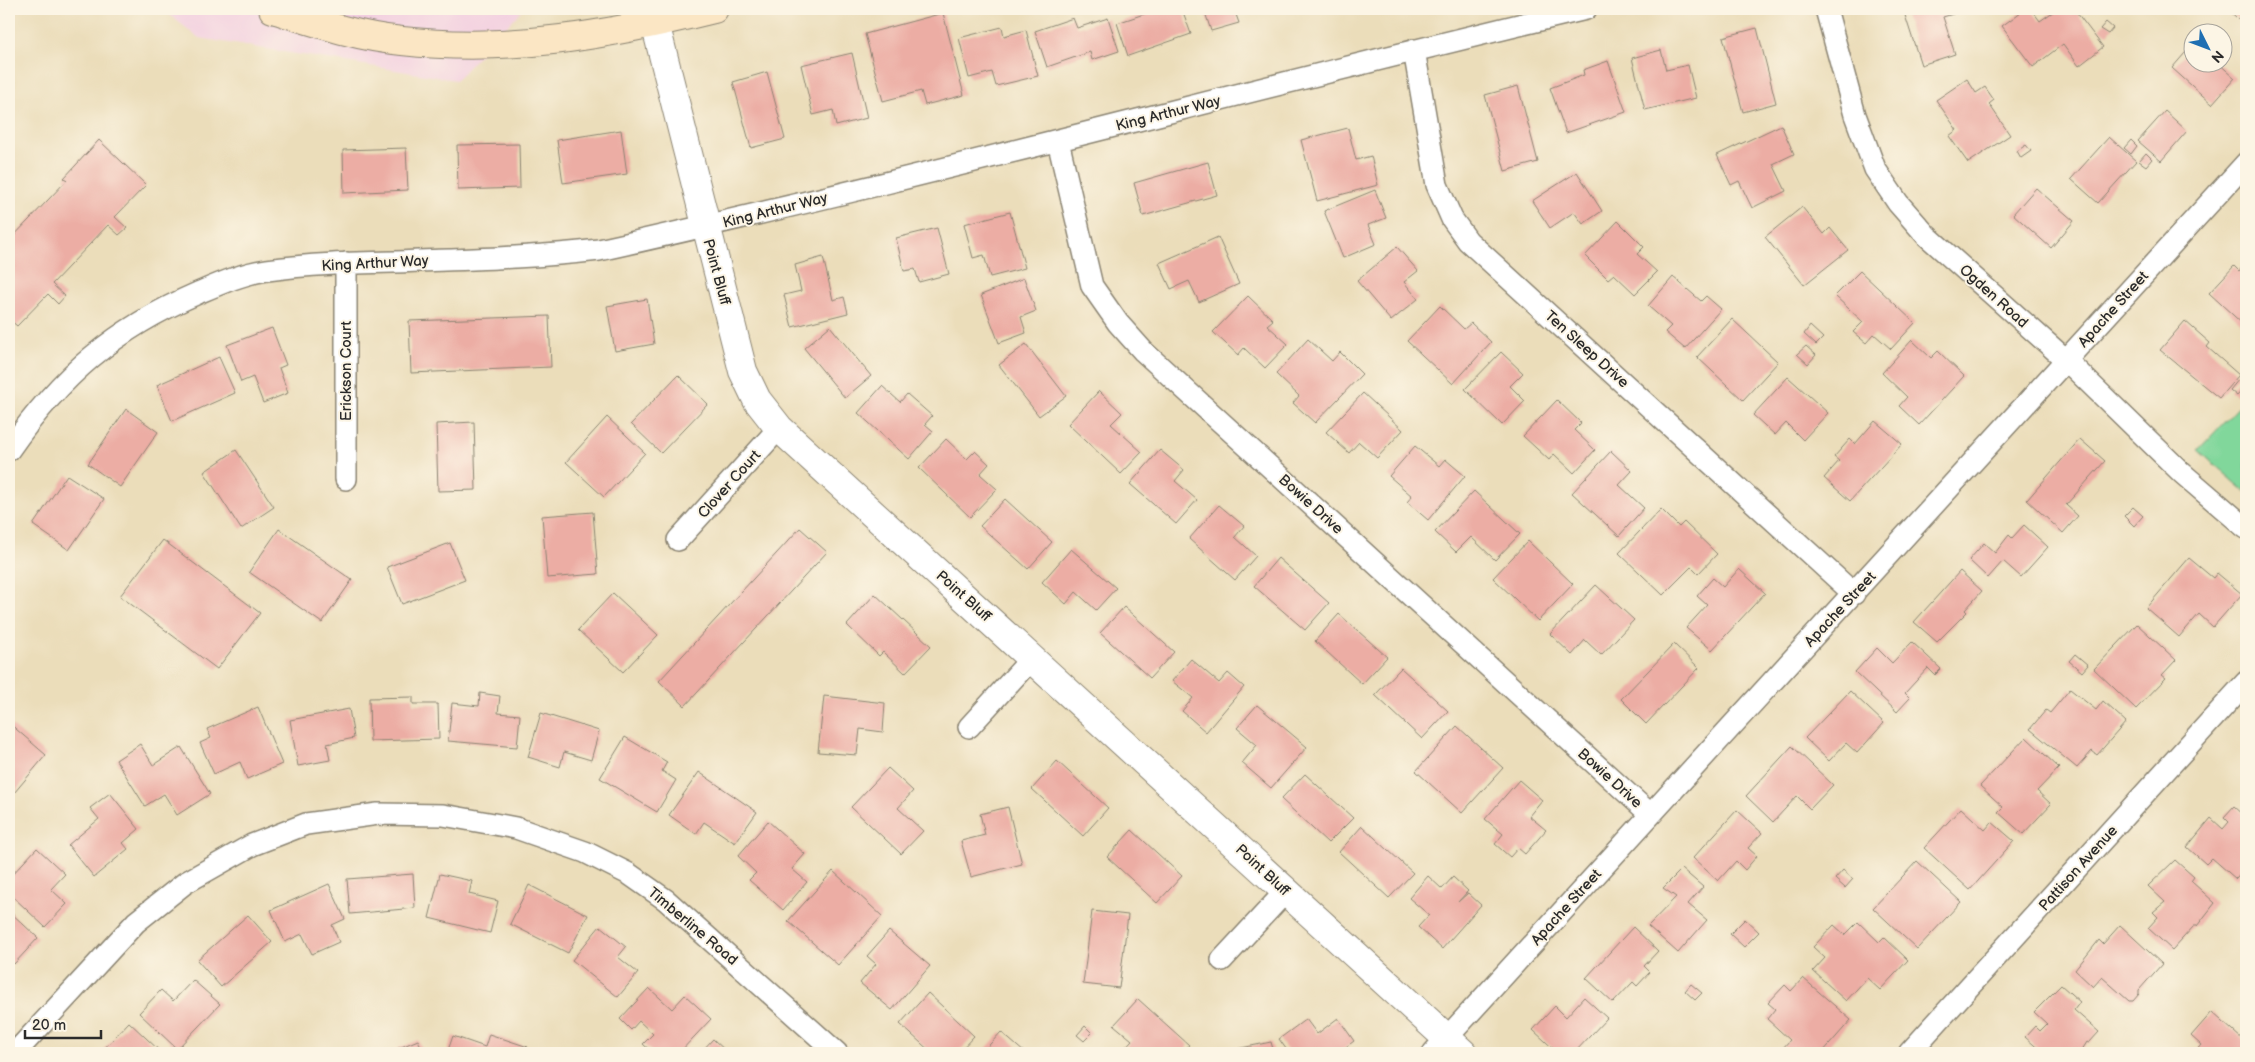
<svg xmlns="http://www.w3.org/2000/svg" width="2255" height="1062" viewBox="0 0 2255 1062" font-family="'Balsamiq Sans',sans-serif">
	<rect width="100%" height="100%" fill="#fcf5e5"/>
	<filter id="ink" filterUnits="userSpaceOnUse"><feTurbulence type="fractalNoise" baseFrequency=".02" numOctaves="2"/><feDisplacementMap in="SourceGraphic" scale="10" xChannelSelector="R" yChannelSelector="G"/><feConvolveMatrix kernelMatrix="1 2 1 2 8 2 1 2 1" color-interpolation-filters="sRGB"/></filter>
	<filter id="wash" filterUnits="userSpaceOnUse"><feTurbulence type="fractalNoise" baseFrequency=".0096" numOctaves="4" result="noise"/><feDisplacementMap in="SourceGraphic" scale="20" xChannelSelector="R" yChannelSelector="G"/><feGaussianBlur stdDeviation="1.12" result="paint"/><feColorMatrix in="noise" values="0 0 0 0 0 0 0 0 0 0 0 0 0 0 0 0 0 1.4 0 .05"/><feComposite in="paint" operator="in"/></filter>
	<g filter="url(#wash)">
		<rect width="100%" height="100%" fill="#ebddba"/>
		<!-- built -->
		<path fill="#f3cfe0" d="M162,9h361l-67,71 -257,-42z"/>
		<!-- green -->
		<path fill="#81d79b" stroke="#568163" d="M2246,399v93l-48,-42z"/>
		<g id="blocks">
			<!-- building -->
			<path fill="#ecada4" d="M1146,9h36l9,25 -63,22 -11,-33 30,-10z
				M1204,9h30l5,14 -28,8z
				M1903,9h51l2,4 -13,4 12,37 -34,11z
				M2025,9h6l9,12 17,-12h17l29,38 -24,19 -16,-22 -30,23 -31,-41z
				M2227,9h19v17z
				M943,13l21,82 -39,10 -4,-14 -38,10 -18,-67z
				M1073,18l4,10 31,-10 11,33 -27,9 -2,-8 -43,15 -12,-36z
				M2106,22l7,6 -5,6 -8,-5z
				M1002,27l2,9 22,-6 12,46 -42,10 -4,-14 -23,6 -10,-40z
				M1757,28l19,75 -33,9 -20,-75z
				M2192,45v17h25l18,16 -23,26 -40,-36z
				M1661,50l5,20 22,-5 8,33 -51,12 -13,-52z
				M852,53l15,65 -31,8 -3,-16 -20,5 -12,-50z
				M1608,61l18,51 -60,21 -16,-45 34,-13 -1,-5z
				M767,72l18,67 -34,9 -18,-66z
				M1967,79l9,14 9,-6 9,13 -5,4 21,31 -42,28 -19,-27 8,-6 -21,-30z
				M1518,86l20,76 -33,9 -20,-76z
				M2165,111l22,20 -26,30 -23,-20z
				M1781,125l13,29 -21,10 13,27 -34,17 -13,-27 -8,4 -14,-30z
				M1348,128l8,32 15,-4 7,29 -61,16 -16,-61z
				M621,130l6,44 -64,9 -6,-43z
				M2109,137l27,24 -38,42 -27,-24z
				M99,140l47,45 -31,32 12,11 -8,7 -11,-10 -56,59 13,12 -7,8 -10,-10 -31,32 -8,-7v-78l58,-61 -3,-2z
				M2131,140l6,6 -6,8 -7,-6z
				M519,144l1,44 -62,2 -1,-45z
				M2026,145l5,6 -10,7 -4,-7z
				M406,148l2,42 -64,3 -1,-43z
				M2146,153l6,6 -6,7 -7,-5z
				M1208,162l9,33 -74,21 -9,-33z
				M1577,172l25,39 -19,13 -9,-12 -24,16 -18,-27z
				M2036,188l38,33 -23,27 -38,-34z
				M1375,190l11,28 -18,7 8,19 -33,14 -19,-47z
				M1802,207l22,27 6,-6 18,22 -44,35 -39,-48z
				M1010,212l15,56 -35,9 -6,-22 -11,3 -9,-34z
				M1618,221l26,26 -7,7 20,18 -22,22 -21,-20 -6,5 -23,-23z
				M937,228l12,46 -30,8 -4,-13 -11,2 -8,-33z
				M1218,237l21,47 -40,18 -10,-21 -18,8 -12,-26z
				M1397,247l21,24 -14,11 14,17 -27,22 -34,-40z
				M823,257l10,43 11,-3 4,16 -56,14 -8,-32 17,-4 -6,-26z
				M2246,263v64l-37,-34 25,-27 5,5z
				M1860,271l55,52 -24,26 -17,-15 -8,9 -13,-11 10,-10 -28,-26z
				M1673,277l28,24 5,-5 15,13 -36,40 -20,-17 6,-6 -23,-20z
				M1024,278l12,33 -15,6 5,16 -27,10 -18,-48z
				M1248,296l25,24 -6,5 21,19 -23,24 -21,-20 -6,7 -25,-23z
				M647,299l7,45 -39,7 -8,-45z
				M1440,306l24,23 7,-6 20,19 -38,42 -46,-43z
				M549,316l2,51 -140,6 -2,-52z
				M1732,319l46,43 -35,38 -46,-43z
				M2185,321l25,22 -3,4 32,28 -20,23 -59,-48z
				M830,326l41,50 -26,22 -41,-50z
				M1810,326l13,12 -7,7 -12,-11z
				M272,328l14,37 -7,3 9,25 -25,10 -10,-26 -12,5 -14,-37z
				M1308,339l24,22 8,-9 22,22 -47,49 -22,-20 6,-7 -23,-22z
				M1912,340l19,18 7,-7 26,25 -45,49 -20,-19 8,-9 -25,-24z
				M1026,344l40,52 -27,20 -40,-51z
				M1806,346l10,9 -8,9 -11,-10z
				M1501,352l22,21 -13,13 15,15 -23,24 -37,-36z
				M219,357l16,36 -63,28 -15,-36z
				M678,375l30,29 -47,49 -30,-29z
				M1788,377l40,36 -25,27 -17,-17 -11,12 -22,-20z
				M2239,379l7,7 -9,10 -7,-6z
				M882,386l18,16 7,-8 25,22 -7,8 8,7 -24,28 -51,-46z
				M1099,391l23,22 -11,11 31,28 -21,22 -53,-50z
				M1363,393l40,37 -26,28 -18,-16 -10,11 -23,-21z
				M1557,400l24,23 -7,7 21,20 -21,23 -20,-19 -5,6 -26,-24z
				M126,409l32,23 -38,55 -32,-23z
				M607,417l38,36 -41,44 -38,-35z
				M1875,421l27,23 -52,57 -26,-23 15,-17 -5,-4 16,-18 5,5z
				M474,422l2,68 -38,1 -2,-67z
				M946,439l21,20 8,-8 14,13 -9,10 17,15 -27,28 -51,-49z
				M2080,439l25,22 -39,44 12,11 -15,17 -36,-33z
				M1415,446l24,20 6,-7 20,17 -37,44 -21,-18 5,-6 -23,-20z
				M236,450l38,57 -33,22 -37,-57z
				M1160,450l24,20 -9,11 22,19 -21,24 -46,-40z
				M1611,451l21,20 -13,14 25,23 -25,28 -47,-43z
				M67,475l37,24 -35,51 -36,-25z
				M1474,491l46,43 -25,26 -24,-23 -15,15 -21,-20z
				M1005,499l47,43 -24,27 -48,-43z
				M1219,505l25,21 -9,11 21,19 -21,24 -46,-41z
				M2133,507l10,9 -9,10 -10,-10z
				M1661,509l18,18 5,-5 33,32 -19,20 -7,-7 -28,28 -44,-42z
				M593,512l5,62 -51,4 -5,-62z
				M2024,525l24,22 -27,30 -18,-16 -15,17 -19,-18 15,-17 11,10 14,-18 3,3z
				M800,528l27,24 -142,154 -26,-25z
				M279,529l73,51 -30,43 -73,-51z
				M163,540l97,73 -43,56 -97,-73z
				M1528,541l45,43 -35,37 -45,-43z
				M450,543l15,37 -63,24 -15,-37z
				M1071,549l45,39 -20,22 -20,-18 -10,12 -24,-22z
				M1278,558l51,45 -24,27 -51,-44z
				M2189,558l24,20 4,-5 25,21 -29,33 -14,-13 -20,23 -33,-29z
				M1739,569l26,24 -53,57 -26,-22 21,-23 -10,-9 16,-18 10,9z
				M1960,571l22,20 -17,19 2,2 -30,30 -23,-20z
				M1596,585l38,35 -33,35 -16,-15 -13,15 -22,-21z
				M613,593l45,42 -35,37 -45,-42z
				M875,594l56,52 -26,27 -22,-21 -4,4 -32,-31z
				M1124,607l50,45 -24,26 -50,-45z
				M1339,614l48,43 -25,27 -47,-43z
				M2137,624l39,36 -14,15 4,3 -30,31 -42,-40z
				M1912,642l29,27 -6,6 -7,-7 -23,25 5,5 -13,14 -42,-40 22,-24 15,15z
				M1674,644l25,24 -53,56 -25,-25z
				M2075,654l13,11 -6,7 -13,-11z
				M1191,659l28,24 9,-10 16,14 -38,45 -24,-21 11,-13 -21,-17z
				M1401,668l47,43 -26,28 -47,-44z
				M2070,689l26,21 7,-9 23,21 -29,33 -5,-4 -15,17 -47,-39 16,-19 4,3z
				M1850,691l34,32 -27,30 -11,-10 -17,18 -24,-23z
				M480,693l20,3 -2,17 22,2 -3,32 -69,-6 4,-38 27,3z
				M824,696l61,7 -2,29 -23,-3 -3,26 -39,-3z
				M413,697v7h25l1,35 -69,2 -1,-43z
				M1257,705l50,42 -36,41 -29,-25 15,-18 -20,-17z
				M258,707l24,57 -35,15 -7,-17 -26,12 -14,-31 11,-5 -4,-9z
				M349,709l5,29 -27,6 3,16 -32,6 -8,-46z
				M541,713l58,18 -8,29 -27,-8 -4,15 -32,-10z
				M9,723l37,32 -37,44z
				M1457,726l46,42 -41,45 -46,-42z
				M625,737l42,25 -5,9 14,9 -19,32 -57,-34z
				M2026,737l33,31 -22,23 14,13 -28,30 -25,-22 5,-5 -23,-21z
				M140,744l13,21 28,-18 29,47 -33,21 -13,-21 -19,12 -29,-46z
				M1792,746l41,39 -23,24 -13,-13 -24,26 -27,-26z
				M1057,761l51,47 -25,28 -51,-47z
				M888,768l25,23 -15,17 25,23 -22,23 -50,-47z
				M699,772l58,40 -22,31 -31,-21 -8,12 -27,-19z
				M1305,774l48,44 -25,25 -47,-44z
				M1519,780l23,20 -13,16 17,14 -21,24 -7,-6 -8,9 -15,-13 8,-10 -18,-15z
				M110,793l29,36 -16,14 5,6 -34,28 -26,-32 31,-26 -9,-11z
				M2234,806l12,11v51l-10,11 -24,-21 -6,6 -19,-17 24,-29 12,11 6,-7 -5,-5z
				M1008,807l14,57 -51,13 -10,-36 24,-6 -5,-21z
				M1961,808l24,22 7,-8 22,19 -44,49 -46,-42z
				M1737,810l25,23 -14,15 9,8 -12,14 -9,-9 -18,20 -25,-23z
				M768,821l37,33 -13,15 15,13 -24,28 -34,-30 7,-7 -18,-17z
				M1362,826l51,47 -24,25 -50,-46z
				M1132,830l50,46 -25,27 -50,-46z
				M37,848l28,26 -14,15 16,15 -22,23 -36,-34v-15z
				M2175,860l19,17 -3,4 24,22 -18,23h-3l-22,24 -24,-22 10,-11 -5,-5 12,-10 -17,-16z
				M1917,861l44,41 -44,47 -44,-41z
				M1682,869l21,18 -15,17 19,16 -29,33 -30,-27 28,-29 -13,-9z
				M1843,870l10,9 -8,9 -10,-9z
				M833,871l49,45 -44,49 -50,-44z
				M413,874l2,34 -65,6 -3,-35z
				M440,874l32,7 -3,13 29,7 -8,32 -61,-15z
				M1428,876l14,13 11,-12 15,14 -10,11 10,-9 13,12 -39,44 -24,-22 11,-12 -20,-17z
				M329,884l16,35 -13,6 7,17 -27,12 -10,-20 -17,8 -14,-32z
				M529,885l59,30 -20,38 -58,-29z
				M9,911l29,27 -24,26 -5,-5z
				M1092,911l36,4 -9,73 -36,-4z
				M248,915l24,27 -51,45 -24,-27z
				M1745,919l14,13 -15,15 -14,-13z
				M1858,922l21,20 5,-5 24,23 -28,30 -13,-12 -21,23 -33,-30 12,-13 -12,-11 21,-22 11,10z
				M2120,925l42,39 -23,26v4l-6,7h-4l-27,-24 -9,10 -18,-17 24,-30 4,4z
				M600,926l26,21 -8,10 20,16 -20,24 -46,-37z
				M1633,927l25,24 -14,15 6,6 -13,14 -4,-4 -20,21 -27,-25z
				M889,931l41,35 -38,44 -32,-27 16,-19 -9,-8z
				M1803,978l48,42 -29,33h-36l-4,-4 8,-9 -23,-21 8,-10 -7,-6 17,-18 6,6z
				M193,980l27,24 -43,45 -38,-36 22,-23 12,11z
				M1691,984l11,9 -7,7 -10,-9z
				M2061,985l19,17 -6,8 25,22 -10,11 -2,-1 -7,11h-37l-18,-16 10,-11 5,5 7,-7 -13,-12z
				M649,988l23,21 13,-14 26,24 -32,34h-26l-10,-9 10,-10 -14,-13 -8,9 -11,-11z
				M928,993l46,43 -16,17h-11l-6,-5 -5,5h-4l-32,-29z
				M1584,997l23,21 -33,35h-16l-25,-23 22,-24 11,11z
				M1138,999l51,46 -7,8h-62l12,-13 -18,-15z
				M2212,1012l31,28 3,-4v17h-52l7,-8 -10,-9z
				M1338,1018l16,23 -16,12h-49l-10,-14 27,-20 11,15z
				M129,1022l33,31h-62z
				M1085,1026l7,7 -8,8 -7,-6z
				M1001,1032l24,21h-43z
				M489,1034l39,13 -2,6h-79l6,-17 32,11z
				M713,1039l15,14h-28z
				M418,1040l6,13h-37z
				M1271,1042l3,11h-53v-1z"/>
		</g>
	</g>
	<g filter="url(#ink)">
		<use href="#blocks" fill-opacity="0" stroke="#8b8472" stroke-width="1"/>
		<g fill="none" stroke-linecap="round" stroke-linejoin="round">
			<defs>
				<path id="minor" d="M1826,9l29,106 20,54 23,34 28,32 140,125 116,113 64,55
					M1414,50l23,135 15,34 16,22 386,353
					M1058,141l34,145 26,37 25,28 507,463
					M346,263v216
					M9,450c52,-75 106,-121 189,-157 21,-9 46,-20 69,-23 42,-6 86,-7 128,-8 69,-3 136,-4 204,-12 331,-73 657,-163 987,-241
					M678,540l101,-112
					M969,727l63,-69
					M1222,960l64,-69
					M15,1053l121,-131 49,-39 67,-38 54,-21 72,-10 65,1 73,13 69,24 44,22 37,26 171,153
					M1433,1053l813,-890
					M1909,1053l337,-371"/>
				<path id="tertiary" d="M655,23l88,348 14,29 22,28 684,625"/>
				<path id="secondary" d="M273,9c41,13 85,28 129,32 108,12 207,-6 312,-32"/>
			</defs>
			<!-- minor casing -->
			<use href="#minor" stroke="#8b8472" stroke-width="24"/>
			<!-- tertiary casing -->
			<use href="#tertiary" stroke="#8b8472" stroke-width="30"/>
			<!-- secondary casing -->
			<use href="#secondary" stroke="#8b8472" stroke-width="30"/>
			<!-- minor -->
			<use href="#minor" stroke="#fff" stroke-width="21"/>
			<!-- tertiary -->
			<use href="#tertiary" stroke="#fff" stroke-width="28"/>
			<!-- secondary -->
			<use href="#secondary" stroke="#fbe6c4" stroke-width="28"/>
		</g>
	</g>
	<g text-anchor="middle" stroke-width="4" stroke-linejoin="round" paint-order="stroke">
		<!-- street labels -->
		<g font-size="15" fill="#2b2b2b" stroke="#fcf5e5">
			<text transform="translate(1168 113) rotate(-14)" y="5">King Arthur Way</text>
			<text transform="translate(775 210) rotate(-14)" y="5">King Arthur Way</text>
			<text transform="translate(375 263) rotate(-3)" y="5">King Arthur Way</text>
			<text transform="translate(717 272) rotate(75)" y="5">Point Bluff</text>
			<text transform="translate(1994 296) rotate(42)" y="5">Ogden Road</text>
			<text transform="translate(2113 309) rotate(-48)" y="5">Apache Street</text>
			<text transform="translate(1587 349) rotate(42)" y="5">Ten Sleep Drive</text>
			<text transform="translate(346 371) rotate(-90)" y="5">Erickson Court</text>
			<text transform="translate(729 484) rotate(-48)" y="5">Clover Court</text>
			<text transform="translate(1311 504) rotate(42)" y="5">Bowie Drive</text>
			<text transform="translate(964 596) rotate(42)" y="5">Point Bluff</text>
			<text transform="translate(1840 609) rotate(-47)" y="5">Apache Street</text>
			<text transform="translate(1610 778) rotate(42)" y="5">Bowie Drive</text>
			<text transform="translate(2078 868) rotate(-48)" y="5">Pattison Avenue</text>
			<text transform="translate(1263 870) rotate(43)" y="5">Point Bluff</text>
			<text transform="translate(1566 907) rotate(-48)" y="5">Apache Street</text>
			<text transform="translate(693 926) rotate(40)" y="5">Timberline Road</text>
		</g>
	</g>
	<!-- margin -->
	<rect width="2255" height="1062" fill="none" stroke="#fcf5e5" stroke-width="30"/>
	<!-- north arrow -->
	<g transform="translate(2208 48) rotate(132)"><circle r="24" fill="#fcf5e5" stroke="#a8a49b"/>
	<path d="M0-4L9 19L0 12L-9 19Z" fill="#1f6fb2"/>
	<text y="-8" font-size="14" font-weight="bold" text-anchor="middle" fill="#2b2b2b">N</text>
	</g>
	<!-- scale -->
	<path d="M25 1030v8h76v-8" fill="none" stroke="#2b2b2b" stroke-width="2.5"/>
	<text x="32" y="1030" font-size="15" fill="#2b2b2b" stroke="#fcf5e5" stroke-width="4" paint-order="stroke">20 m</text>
</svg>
